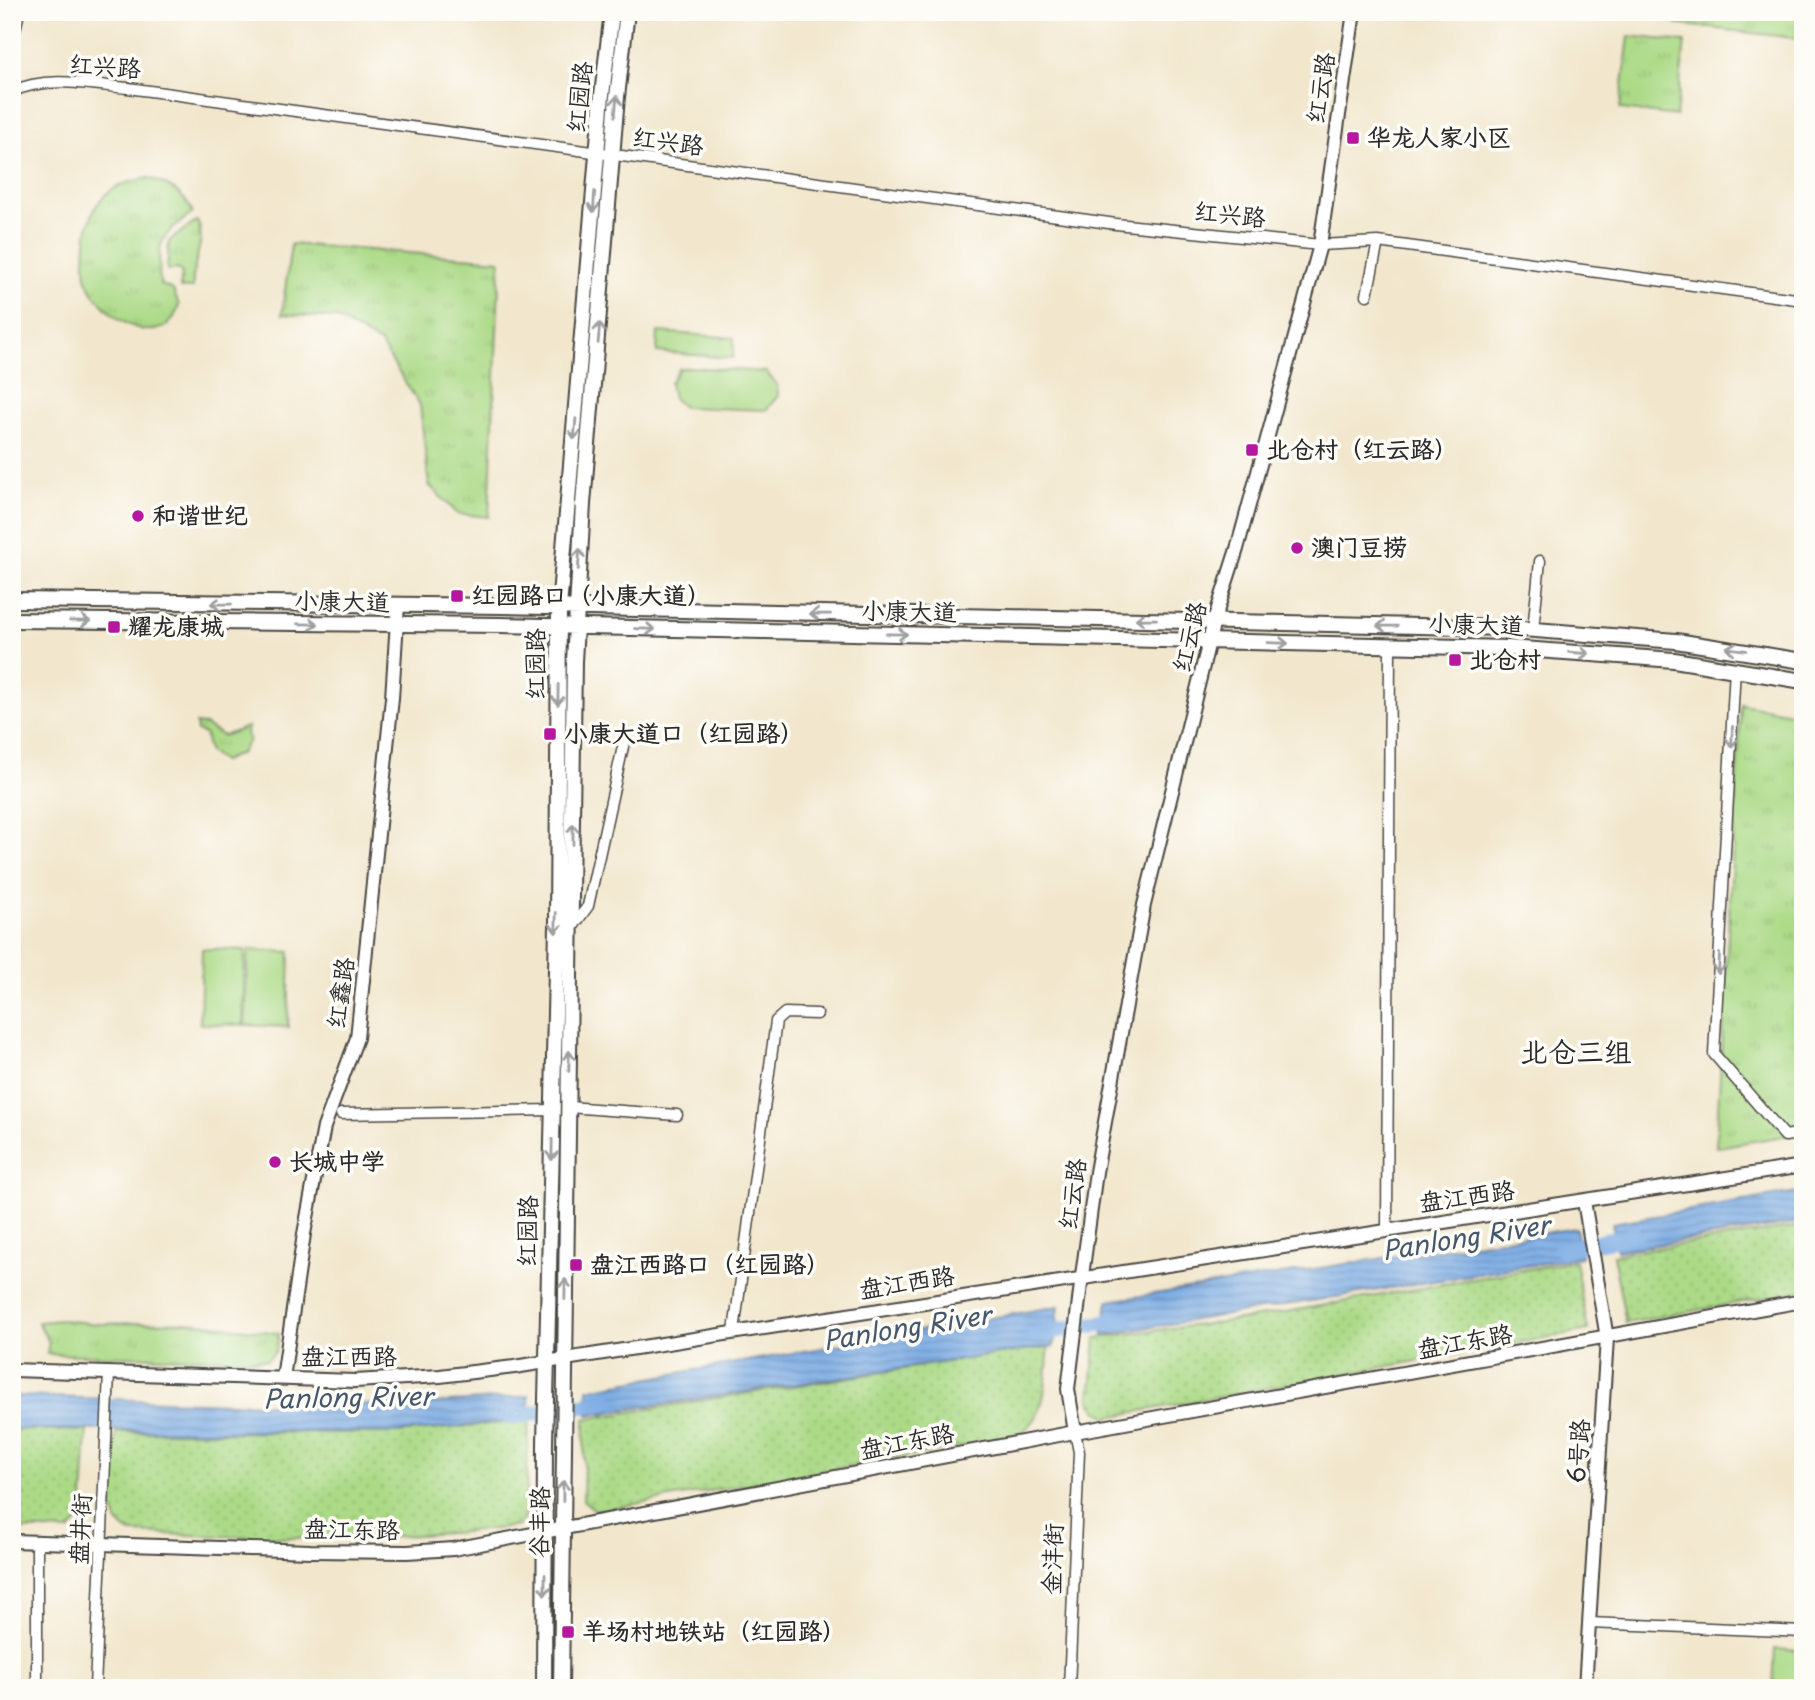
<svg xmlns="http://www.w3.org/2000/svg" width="1815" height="1700" viewBox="0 0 1815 1700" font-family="'Playpen Sans','LXGW WenKai TC',sans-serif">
	<defs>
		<pattern id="grass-tufts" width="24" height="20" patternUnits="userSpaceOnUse" patternTransform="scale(1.75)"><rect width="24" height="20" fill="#acda87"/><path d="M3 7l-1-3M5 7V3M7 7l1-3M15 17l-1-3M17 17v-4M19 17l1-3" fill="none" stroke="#94bb75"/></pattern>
		<pattern id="park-dots" width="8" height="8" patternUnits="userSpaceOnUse" patternTransform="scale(1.75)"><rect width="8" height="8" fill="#acda87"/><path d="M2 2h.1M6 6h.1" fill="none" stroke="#94bb75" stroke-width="1.8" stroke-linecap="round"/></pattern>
		<pattern id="water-rules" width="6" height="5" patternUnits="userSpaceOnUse" patternTransform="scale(1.75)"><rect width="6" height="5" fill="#79aae4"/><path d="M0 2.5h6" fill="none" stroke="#638bb9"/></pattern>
	</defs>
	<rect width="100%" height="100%" fill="#fdfcf7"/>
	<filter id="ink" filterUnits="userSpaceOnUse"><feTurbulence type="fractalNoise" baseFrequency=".0143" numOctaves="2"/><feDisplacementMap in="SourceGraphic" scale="14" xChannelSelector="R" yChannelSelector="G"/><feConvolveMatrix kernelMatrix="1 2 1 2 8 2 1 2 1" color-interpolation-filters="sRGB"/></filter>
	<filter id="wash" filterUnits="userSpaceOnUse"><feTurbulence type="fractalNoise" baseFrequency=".00686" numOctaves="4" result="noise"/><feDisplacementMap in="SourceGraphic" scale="28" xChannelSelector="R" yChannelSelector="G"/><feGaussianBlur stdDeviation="1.57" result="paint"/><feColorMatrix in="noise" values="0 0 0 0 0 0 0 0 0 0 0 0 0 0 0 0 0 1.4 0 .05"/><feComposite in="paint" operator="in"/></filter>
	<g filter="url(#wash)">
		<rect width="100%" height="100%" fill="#f2e7cd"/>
		<!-- grass -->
		<path fill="url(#grass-tufts)" stroke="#6c8259" stroke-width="2" d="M1677,12h126v27l-127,-15z
			M1629,36l56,6 -9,74 -56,-7z
			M149,178c20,7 35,15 44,35 -36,25 -35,28 -33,71l13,6 6,15c-16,54 -80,10 -92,-25 -3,-10 -2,-26 -1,-37 4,-42 21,-59 63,-65z
			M197,221c11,20 -7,44 -4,67h-13l2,-15 -4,-4 -11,1 2,-29z
			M291,244l209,16 -11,257 -31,-3 -29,-29 -9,-80 -40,-62 -44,-25 -54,-4z
			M1741,704l62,11v418l-87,14z
			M196,724l9,1 18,11 25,-9 -2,6 3,7 -8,13 -18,8 -14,-9 -4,-18 -8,-3z
			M62,1320l36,4 89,-2 92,11 -3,18 -9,9 -220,-6 2,-12 -11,-20z"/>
		<!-- park -->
		<path fill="url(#park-dots)" stroke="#6c8259" stroke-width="2" d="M1803,1226v65l-177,32 -13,-68z
			M1575,1261l13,69 -480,87 -9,-5 -9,-12 6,-62 150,-19z
			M1049,1346c-4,35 0,74 -35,91l-418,74 -13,-11 2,-81z
			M529,1420l-4,97 -7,9c-129,17 -256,12 -386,7 -32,-9 -18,-75 -16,-101l280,1z
			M12,1429l75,2 -5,87 -13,13 -57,-2z"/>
		<!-- pitch -->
		<path fill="#acda87" stroke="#6c8259" stroke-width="2" d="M658,332l76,6 -1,20 -76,-6z
			M689,367l77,5 11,13 1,11 -12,14 -83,-3 -10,-9 -3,-15 9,-14z
			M202,949l43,1 -2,75 -43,-1z
			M248,950l42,2 -2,75 -43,-2z
			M1775,1649l26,2 -2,37h-26z"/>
		<!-- water -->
		<path fill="url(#water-rules)" stroke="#526a88" stroke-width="2" d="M1803,1191v31l-186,29 -5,-28z
			M1576,1228l5,29 -478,78 5,-34z
			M1059,1306l-5,40 -466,69v-26z
			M12,1396c172,4 346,17 517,0v24l-133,13 -384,-4z"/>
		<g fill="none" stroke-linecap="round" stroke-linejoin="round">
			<!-- river -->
			<path stroke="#79aae4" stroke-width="16" d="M1560,1249l75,-13
				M1035,1334l88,-14
				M509,1417l99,-15"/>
		</g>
	</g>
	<g filter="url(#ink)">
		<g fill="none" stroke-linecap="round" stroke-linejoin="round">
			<defs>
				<path id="minor" d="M12,44l7,-32
					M12,92c33,-17 81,-7 116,-4l988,136 204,21 58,-3 425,58
					M1367,295l11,-53
					M1533,630l7,-69
					M1735,668l-21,386 71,82 18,-3
					M572,928l16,-22 38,-173
					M568,1107l109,8
					M341,1114l212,-4
					M1387,1230l3,-584
					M734,1331l42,-310 9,-8 32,1
					M1589,1623l214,9
					M37,1688v-146
					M95,1688l14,-315
					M1069,1688l10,-236 -4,-20"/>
				<path id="tertiary" d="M1584,1201l23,137 -22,350
					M12,1370l343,11 85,-5 74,-9 1289,-201
					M283,1378l21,-144 20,-107 33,-89 35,-340 6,-93
					M1075,1432l-7,-43 14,-113 14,-104 48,-267 70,-284 23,-72 83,-304 34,-233
					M12,1541l298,10 97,1 46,-3 622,-117 728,-131"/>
				<path id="secondary" d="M12,600l489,6 1008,22 167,13 127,20
					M12,620l489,5 1007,23 166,12 129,21
					M544,1688l1,-245 12,-516 2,-319 43,-513 10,-83
					M561,1688l13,-1027 9,-157 34,-407 10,-85"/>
			</defs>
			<!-- minor casing -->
			<use href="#minor" stroke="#494743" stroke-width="13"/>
			<!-- tertiary casing -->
			<use href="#tertiary" stroke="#494743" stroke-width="16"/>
			<!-- secondary casing -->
			<use href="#secondary" stroke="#494743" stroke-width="18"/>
			<!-- minor -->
			<use href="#minor" stroke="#fff" stroke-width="10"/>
			<!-- tertiary -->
			<use href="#tertiary" stroke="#fff" stroke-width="12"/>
			<!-- secondary -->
			<use href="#secondary" stroke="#fff" stroke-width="14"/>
		</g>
		<!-- one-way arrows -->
		<defs><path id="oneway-shaft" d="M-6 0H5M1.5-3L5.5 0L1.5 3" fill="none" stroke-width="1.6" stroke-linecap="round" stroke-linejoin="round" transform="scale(1.75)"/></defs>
		<g stroke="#a0a0a0">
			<use href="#oneway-shaft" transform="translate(616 106) rotate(-85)"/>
			<use href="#oneway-shaft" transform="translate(594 202) rotate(94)"/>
			<use href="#oneway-shaft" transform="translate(599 333) rotate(-85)"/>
			<use href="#oneway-shaft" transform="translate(575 429) rotate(95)"/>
			<use href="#oneway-shaft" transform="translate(579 559) rotate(-86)"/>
			<use href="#oneway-shaft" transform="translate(221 604) rotate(-179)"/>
			<use href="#oneway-shaft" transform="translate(820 614) rotate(-179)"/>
			<use href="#oneway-shaft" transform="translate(1146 619) rotate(-179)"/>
			<use href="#oneway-shaft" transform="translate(80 621) rotate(1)"/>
			<use href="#oneway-shaft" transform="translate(308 624) rotate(1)"/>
			<use href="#oneway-shaft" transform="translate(1387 626) rotate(-179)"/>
			<use href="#oneway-shaft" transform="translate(645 629) rotate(2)"/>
			<use href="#oneway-shaft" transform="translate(897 634) rotate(1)"/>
			<use href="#oneway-shaft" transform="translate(1278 643) rotate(2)"/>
			<use href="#oneway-shaft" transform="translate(1736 649) rotate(-173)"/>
			<use href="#oneway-shaft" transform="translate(1579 653) rotate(4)"/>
			<use href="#oneway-shaft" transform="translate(558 695) rotate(91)"/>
			<use href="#oneway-shaft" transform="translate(1732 737) rotate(93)"/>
			<use href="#oneway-shaft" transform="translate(573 834) rotate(-90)"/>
			<use href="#oneway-shaft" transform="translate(556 923) rotate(91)"/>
			<use href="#oneway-shaft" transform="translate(1719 964) rotate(93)"/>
			<use href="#oneway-shaft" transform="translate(569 1061) rotate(-89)"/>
			<use href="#oneway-shaft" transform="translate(552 1150) rotate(91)"/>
			<use href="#oneway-shaft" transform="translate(565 1289) rotate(-89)"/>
			<use href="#oneway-shaft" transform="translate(563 1491) rotate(-89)"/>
			<use href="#oneway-shaft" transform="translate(545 1585) rotate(90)"/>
		</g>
	</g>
	<!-- markers -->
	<g fill="#b5179e" stroke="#fdfcf7" stroke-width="2.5">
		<rect x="1346" y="131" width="14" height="14" rx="3.5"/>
		<rect x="1245" y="443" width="14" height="14" rx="3.5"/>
		<circle cx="138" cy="516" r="7"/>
		<circle cx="1297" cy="548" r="7"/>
		<rect x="450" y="589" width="14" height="14" rx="3.5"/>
		<rect x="107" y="620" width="14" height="14" rx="3.5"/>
		<rect x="1448" y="653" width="14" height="14" rx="3.5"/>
		<rect x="543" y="727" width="14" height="14" rx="3.5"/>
		<circle cx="275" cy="1162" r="7"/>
		<rect x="569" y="1258" width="14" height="14" rx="3.5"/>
		<rect x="561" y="1625" width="14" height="14" rx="3.5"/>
	</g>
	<g text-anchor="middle" stroke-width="7" stroke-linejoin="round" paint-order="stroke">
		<!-- street labels -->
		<g font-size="24" fill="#2b2b2b" stroke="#fdfcf7">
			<text transform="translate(105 67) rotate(4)" y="8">红兴路</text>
			<text transform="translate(1321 88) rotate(-81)" y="8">红云路</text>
			<text transform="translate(580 97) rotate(-84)" y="8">红园路</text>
			<text transform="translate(668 142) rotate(8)" y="8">红兴路</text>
			<text transform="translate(1230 215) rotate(6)" y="8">红兴路</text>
			<text transform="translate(342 602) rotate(1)" y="8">小康大道</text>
			<text transform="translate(909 612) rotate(1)" y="8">小康大道</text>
			<text transform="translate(1476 625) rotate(2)" y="8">小康大道</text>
			<text transform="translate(1190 637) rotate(-76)" y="8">红云路</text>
			<text transform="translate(536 664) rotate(-90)" y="8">红园路</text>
			<text transform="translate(341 993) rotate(-82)" y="8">红鑫路</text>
			<text transform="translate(1073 1194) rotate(-82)" y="8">红云路</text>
			<text transform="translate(1467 1197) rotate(-8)" y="8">盘江西路</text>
			<text transform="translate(528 1231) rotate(-89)" y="8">红园路</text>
			<text transform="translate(907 1283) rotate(-9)" y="8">盘江西路</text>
			<text transform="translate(1465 1342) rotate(-10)" y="8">盘江东路</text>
			<text x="349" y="1365">盘江西路</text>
			<text transform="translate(907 1442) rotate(-11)" y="8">盘江东路</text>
			<text transform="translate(1579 1451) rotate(-86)" y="8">6号路</text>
			<text transform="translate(540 1522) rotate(-89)" y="8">谷丰路</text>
			<text transform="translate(81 1529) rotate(-87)" y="8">盘井街</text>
			<text transform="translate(352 1530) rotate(1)" y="8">盘江东路</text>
			<text transform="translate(1053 1559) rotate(-88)" y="8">金沣街</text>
		</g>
		<!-- poi labels -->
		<g font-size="24" font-weight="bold" fill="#2b2b2b" stroke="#fdfcf7" text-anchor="start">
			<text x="1367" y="146">华龙人家小区</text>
			<text x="1266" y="458">北仓村（红云路）</text>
			<text x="152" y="524">和谐世纪</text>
			<text x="1311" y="556">澳门豆捞</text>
			<text x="471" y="604">红园路口（小康大道）</text>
			<text x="128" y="635">耀龙康城</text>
			<text x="1469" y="668">北仓村</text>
			<text x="564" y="742">小康大道口（红园路）</text>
			<text x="289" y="1170">长城中学</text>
			<text x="590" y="1273">盘江西路口（红园路）</text>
			<text x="582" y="1640">羊场村地铁站（红园路）</text>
		</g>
		<!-- water labels -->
		<g font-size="26" font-style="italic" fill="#46576c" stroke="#fdfcf7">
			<text transform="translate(1466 1238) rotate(-9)" y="9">Panlong River</text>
			<text transform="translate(907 1328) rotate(-9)" y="9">Panlong River</text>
			<text transform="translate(348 1398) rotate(-1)" y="9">Panlong River</text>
		</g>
		<!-- quarter labels -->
		<g font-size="28" fill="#2b2b2b" stroke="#fdfcf7">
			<text x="1576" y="1062">北仓三组</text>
		</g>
	</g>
	<!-- margin -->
	<rect width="1815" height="1700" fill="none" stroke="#fdfcf7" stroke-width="42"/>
</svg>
